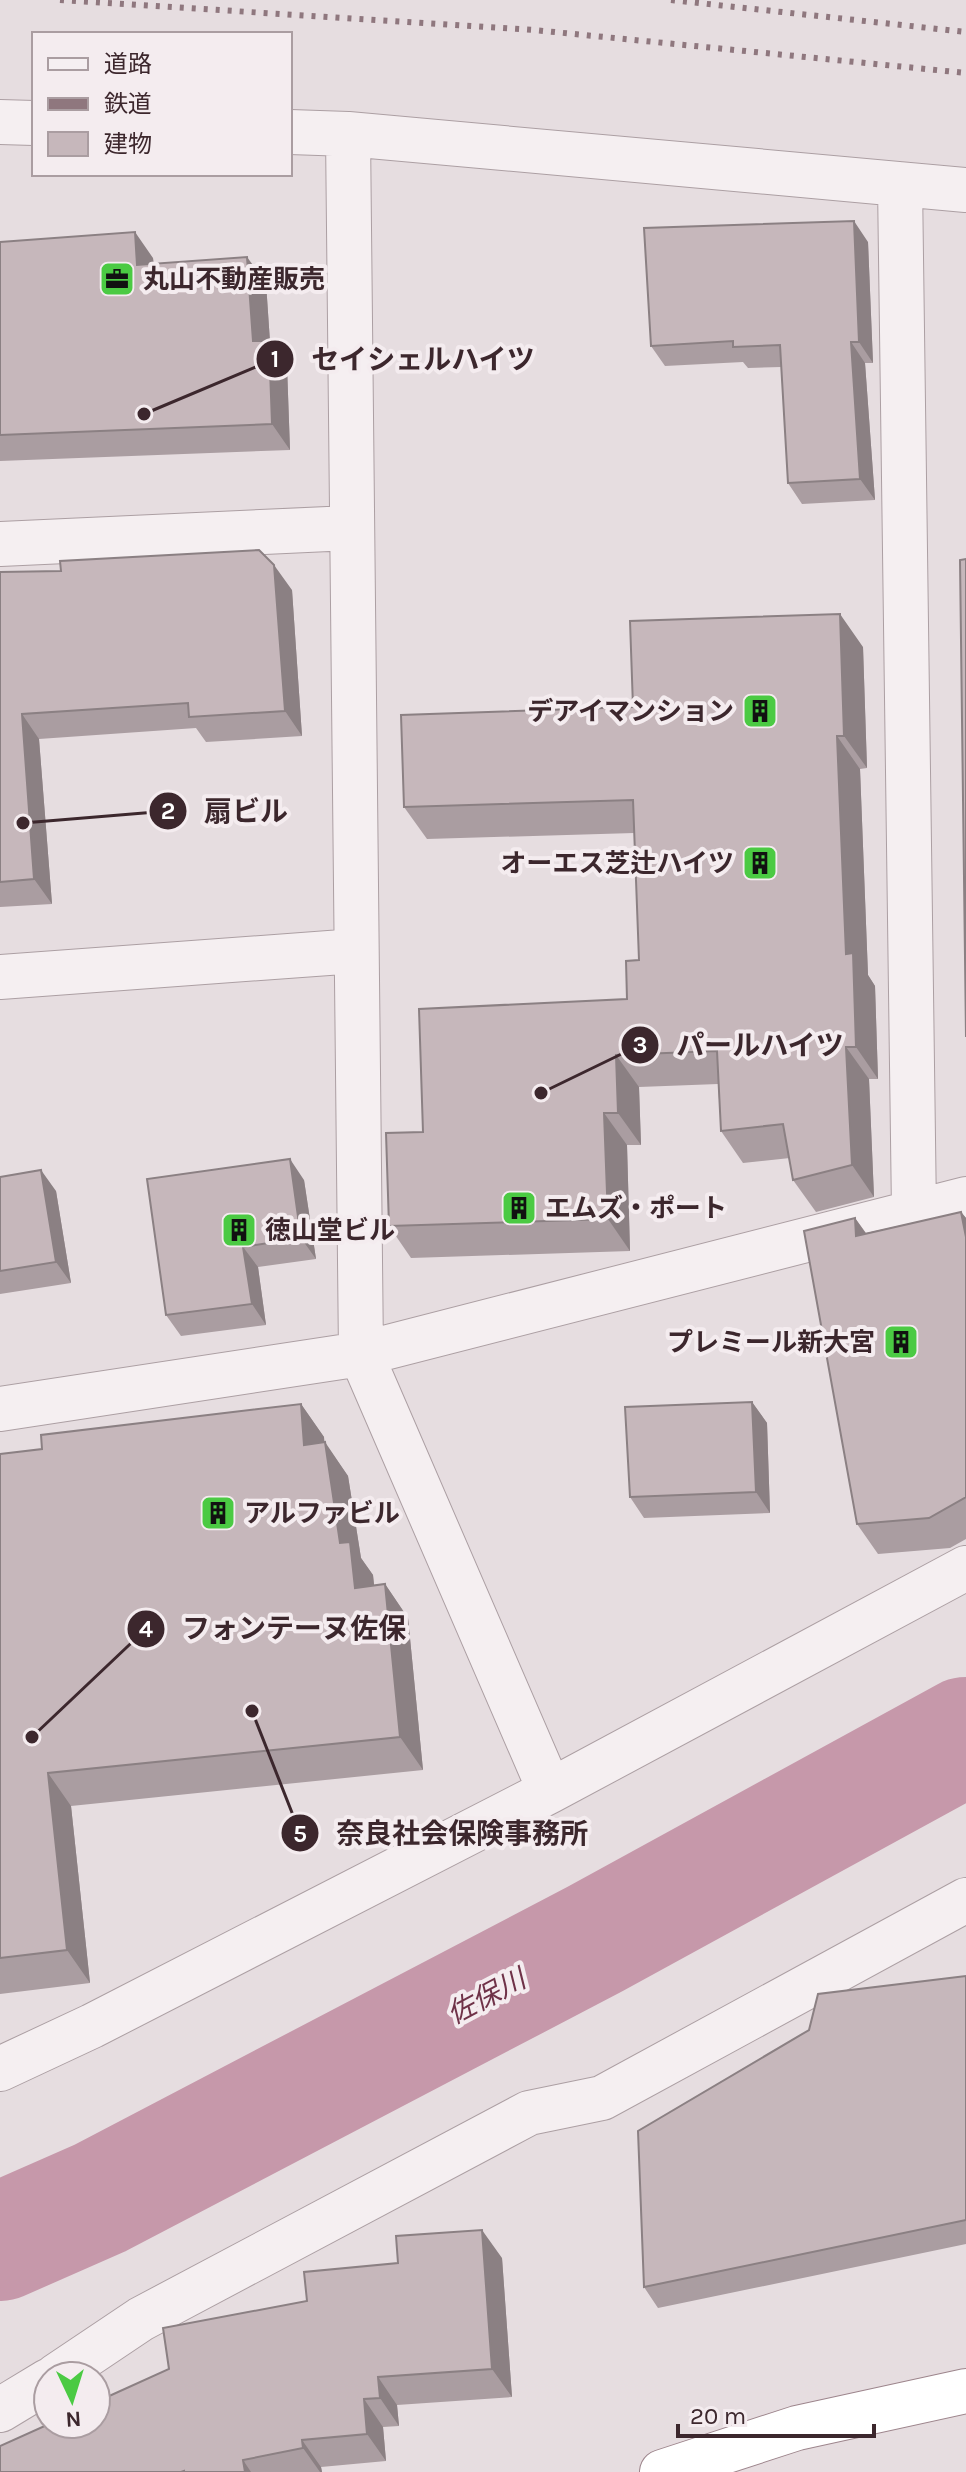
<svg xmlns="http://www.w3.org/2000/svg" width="966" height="2472" viewBox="0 0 966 2472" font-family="Karla,'Noto Sans JP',sans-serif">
	<rect width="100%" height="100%" fill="#e6dde0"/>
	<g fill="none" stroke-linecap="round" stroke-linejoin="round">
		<!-- river -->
		<path stroke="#c698aa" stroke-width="118" d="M0,2242l100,-44 495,-259 371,-203"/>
		<defs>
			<path id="street" d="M0,122l34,1
				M290,132l58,2 618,56
				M348,134l13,1220 189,437
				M900,184l14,1028
				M0,544l350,-16
				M0,977l356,-26
				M0,1409l361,-55 605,-155
				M0,2069l92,-43 458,-235 416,-223
				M56,2376l85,-57 388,-206 73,-15 364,-198
				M0,2410l48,-29"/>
			<path id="highway" d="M662,2472l135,-44 169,-37"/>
		</defs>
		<!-- street casing -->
		<use href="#street" stroke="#ac9fa3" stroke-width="46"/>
		<!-- highway casing -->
		<use href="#highway" stroke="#9d858c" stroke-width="46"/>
		<!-- street -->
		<use href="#street" stroke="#f5eff1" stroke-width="44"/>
		<!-- highway -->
		<use href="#highway" stroke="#fff" stroke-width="44"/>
		<!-- rail -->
		<path stroke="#8f777e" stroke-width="6" stroke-dasharray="4 8" stroke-linecap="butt" d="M60,0l474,30 432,43
			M671,0l295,32"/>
	</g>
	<!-- wall -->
	<path fill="#aa9da1" d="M0,242l153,16 1,6 112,19 4,59 17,24 3,84 -290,11z
		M868,242l5,121h-8l10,137 -73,4 -14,-21 -7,-116 -33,1 -5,-6 -78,4 -14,-20z
		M0,572l292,18 10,146 -96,6 -10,-14 -157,11 13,165 -52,3z
		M863,647l4,121 -7,1 8,206 7,11 3,93h-9l5,118 -58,15 -23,-32 -3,-22 -47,5 -22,-32 -3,-47 -79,3 2,58h-14l3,106 -219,7 -22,-32 34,-94 204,-133 12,-39 -5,-127 -207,6 -23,-32 229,-100z
		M0,1177l56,14 15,92 -71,11z
		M304,1180l12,79 -58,8 8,58 -85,11 -15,-21z
		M961,1212l5,6v321l-16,9 -72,6 -21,-30 -2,-306 11,15z
		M752,1402l15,21 3,90 -126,5 -14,-21z
		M301,1404l23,33v5l24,34 13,82 12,17 1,11 11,-2 23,34 15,152 -352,36 19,177 -90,11v-540l42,-5z
		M966,1976v268l-308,64 -14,-21z
		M502,2258l10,139 -115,8 2,21 -16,1 3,34 -65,6 1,5h-322l169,-103 138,-68z"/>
	<!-- shaded-wall -->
	<path fill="#8b8083" d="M854,221l14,21 5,121 -14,-21z
		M135,232l18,26 2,33 -18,-26z
		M247,257l19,26 4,59 17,24 3,84 -18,-26 -19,-83z
		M851,342l14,21 10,137 -15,-21z
		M274,565l18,25 10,146 -17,-25z
		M840,614l23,33 4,121 -23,-32z
		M22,714l17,25 13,165 -18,-25z
		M837,736l23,33 8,206 7,11 3,93 -22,-32 -10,-93z
		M846,1047l23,32 5,118 -22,-32z
		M616,1055l23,32 2,58 -23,-32z
		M604,1113l23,32 3,106 -22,-32z
		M290,1159l14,21 12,79 -15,-21z
		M41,1170l15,21 15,92 -15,-21z
		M961,1212l5,6v19z
		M855,1218l21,30 -20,-12z
		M243,1247l15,20 8,58 -14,-21z
		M752,1402l15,21 3,90 -14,-21z
		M301,1404l23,33 4,41 -24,-33z
		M325,1442l23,34 13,82 12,17 5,46 -23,-33 -15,-45z
		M385,1584l23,34 15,152 -23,-33z
		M48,1773l23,33 19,177 -23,-33z
		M482,2230l20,28 10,139 -20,-28z
		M378,2377l19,28 2,21 -19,-28z
		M364,2399l19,28 3,34 -19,-27z
		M302,2440l19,27 1,5h-2l-17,-24z
		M243,2460l8,12h-6z"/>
	<!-- building -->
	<path fill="#c6b7bb" stroke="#8b8083" stroke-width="2" d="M854,221l5,121h-8l9,137 -72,4 -8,-138 -47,2v-6l-82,5 -7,-118z
		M135,232l2,33 110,-8 6,84h16l3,83 -272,11v-193z
		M259,550l15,15 11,146 -96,6 -1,-14 -166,11 12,165 -34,3v-310l61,-1 -1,-10z
		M966,559v478l-6,-477z
		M840,614l4,122h-7l9,218 7,-1 3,94h-10l6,118 -59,15 -10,-56 -62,7 -4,-80 -101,4 2,58h-14l4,106 -219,7 -3,-93 37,-1 -4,-123 208,-10 -1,-38 13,-1 -6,-160 -229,7 -3,-92 232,-8 -3,-86z
		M290,1159l11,79 -58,9 9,57 -86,11 -19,-136z
		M41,1170l15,92 -56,9v-94z
		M961,1212l5,25v260l-37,21 -72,6 -53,-293 51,-13 1,18z
		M752,1402l4,90 -126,5 -5,-90z
		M301,1404l3,41 21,-3 15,101 10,-1 5,46 30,-4 15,153 -352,36 19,177 -67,8v-504l42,-5 -1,-14z
		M966,1976v244l-322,67 -6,-156 171,-101 9,-36z
		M482,2230l10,139 -114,8 2,21 -16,1 3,35 -65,6 1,8 -60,12 2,12h-61v-1l-3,1h-181v-26l49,-22h47v-22l73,-33 -6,-41 144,-27 -3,-29 94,-9 -2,-27z"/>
	<!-- icons -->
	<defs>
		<symbol id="office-square" viewBox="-11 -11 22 22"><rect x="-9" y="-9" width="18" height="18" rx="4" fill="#4bca43" stroke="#f4ecef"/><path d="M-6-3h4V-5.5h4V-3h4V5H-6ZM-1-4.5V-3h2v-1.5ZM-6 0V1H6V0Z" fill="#111"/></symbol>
		<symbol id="building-square" viewBox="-11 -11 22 22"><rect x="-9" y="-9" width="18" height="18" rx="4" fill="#4bca43" stroke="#f4ecef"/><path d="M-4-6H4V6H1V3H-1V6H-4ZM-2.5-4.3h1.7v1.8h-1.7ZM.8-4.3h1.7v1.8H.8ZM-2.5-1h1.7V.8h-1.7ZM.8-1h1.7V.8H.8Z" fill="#111"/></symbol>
	</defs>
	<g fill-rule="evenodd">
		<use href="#office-square" x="97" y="259" width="40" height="40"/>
		<use href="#building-square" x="740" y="691" width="40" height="40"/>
		<use href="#building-square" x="740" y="843" width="40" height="40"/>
		<use href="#building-square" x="499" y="1188" width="40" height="40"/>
		<use href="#building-square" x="219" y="1210" width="40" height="40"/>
		<use href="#building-square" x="881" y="1322" width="40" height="40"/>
		<use href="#building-square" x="198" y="1493" width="40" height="40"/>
	</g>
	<g text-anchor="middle" stroke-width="8" stroke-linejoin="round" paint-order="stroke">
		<!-- poi labels -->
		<g font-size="26" font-weight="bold" fill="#3c272d" stroke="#f4ecef" text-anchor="start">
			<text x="143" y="288">丸山不動産販売</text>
			<text x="734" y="720" text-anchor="end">デアイマンション</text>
			<text x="734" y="872" text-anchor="end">オーエス芝辻ハイツ</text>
			<text x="545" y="1217">エムズ・ポート</text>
			<text x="265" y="1239">徳山堂ビル</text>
			<text x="875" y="1351" text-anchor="end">プレミール新大宮</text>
			<text x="244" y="1522">アルファビル</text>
		</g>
		<!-- water labels -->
		<g font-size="28" font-style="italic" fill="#6f3248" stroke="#f4ecef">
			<text transform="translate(486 1996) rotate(-28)" y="10">佐保川</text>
		</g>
	</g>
	<!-- callouts -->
	<path fill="none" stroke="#3c272d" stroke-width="3" d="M144 414L275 359M23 823L168 811M541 1093L640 1045M32 1737L146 1629M252 1711L300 1833"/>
	<g fill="#3c272d" stroke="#f4ecef" stroke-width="3">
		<circle cx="144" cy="414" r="8"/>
		<circle cx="23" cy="823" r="8"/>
		<circle cx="541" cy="1093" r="8"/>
		<circle cx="32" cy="1737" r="8"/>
		<circle cx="252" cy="1711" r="8"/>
		<circle cx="275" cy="359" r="20"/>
		<circle cx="168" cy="811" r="20"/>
		<circle cx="640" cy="1045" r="20"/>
		<circle cx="146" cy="1629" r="20"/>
		<circle cx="300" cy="1833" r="20"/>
	</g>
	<g font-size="24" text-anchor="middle" font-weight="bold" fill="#fff">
		<text x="275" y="367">1</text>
		<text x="168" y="819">2</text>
		<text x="640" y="1053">3</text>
		<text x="146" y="1637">4</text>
		<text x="300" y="1842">5</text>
	</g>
	<g font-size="28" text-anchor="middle" font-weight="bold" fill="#3c272d" stroke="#f4ecef" stroke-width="8" stroke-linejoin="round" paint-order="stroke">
		<text x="423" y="369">セイシェルハイツ</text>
		<text x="246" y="821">扇ビル</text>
		<text x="760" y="1055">パールハイツ</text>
		<text x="294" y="1638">フォンテーヌ佐保</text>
		<text x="462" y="1843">奈良社会保険事務所</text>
	</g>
	<!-- legend -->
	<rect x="32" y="32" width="260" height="144" fill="#f4ecef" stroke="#aa9da1" stroke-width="2"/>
	<rect x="48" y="58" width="40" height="12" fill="#f5eff1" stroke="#aa9da1" stroke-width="2"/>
	<text x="104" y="72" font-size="24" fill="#3c272d">道路</text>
	<rect x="48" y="98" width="40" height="12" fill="#8f777e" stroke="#aa9da1" stroke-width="2"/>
	<text x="104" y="112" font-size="24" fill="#3c272d">鉄道</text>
	<rect x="48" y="132" width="40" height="24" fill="#c6b7bb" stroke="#aa9da1" stroke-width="2"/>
	<text x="104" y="152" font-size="24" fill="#3c272d">建物</text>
	<!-- north arrow -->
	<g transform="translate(72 2400) rotate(176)"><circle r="38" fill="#f4ecef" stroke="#aa9da1" stroke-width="2"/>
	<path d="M0-6L14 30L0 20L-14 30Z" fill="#4bca43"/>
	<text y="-12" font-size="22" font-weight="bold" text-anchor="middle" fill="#3c272d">N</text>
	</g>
	<!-- scale -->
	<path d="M678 2424v12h196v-12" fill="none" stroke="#3c272d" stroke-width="4"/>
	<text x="690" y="2424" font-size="24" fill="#3c272d" stroke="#f4ecef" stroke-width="6" paint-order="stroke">20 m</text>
</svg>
